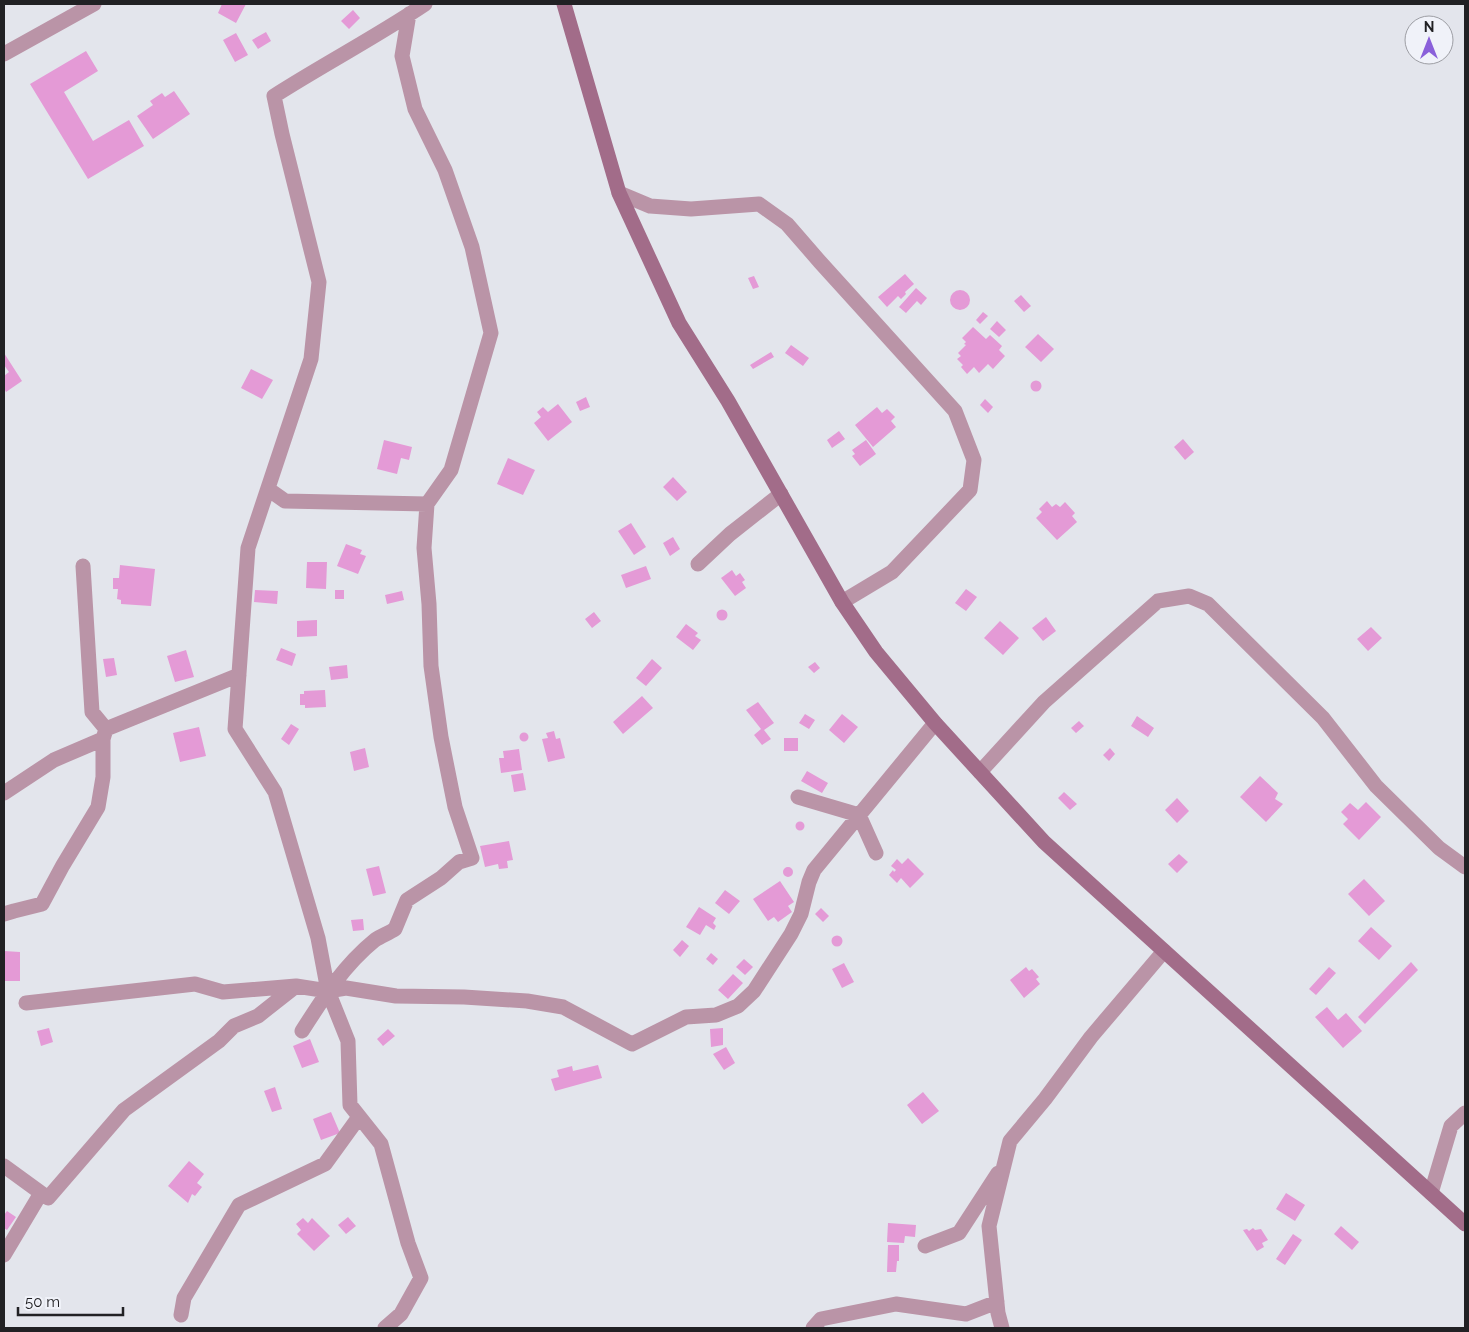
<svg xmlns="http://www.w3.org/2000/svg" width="1469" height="1332" viewBox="0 0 1469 1332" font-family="Raleway,sans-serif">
	<rect width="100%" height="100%" fill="#e3e5ec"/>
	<!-- building -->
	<path fill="#e49ad6" d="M222,4h24l-10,19 -18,-10z
		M353,10l7,8 -11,11 -8,-8z
		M266,32l5,9 -13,8 -6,-9z
		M236,33l12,22 -13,7 -12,-22z
		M86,51l12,20 -34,21 29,49 36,-21 15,26 -56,33 -58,-95z
		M174,91l16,23 -37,25 -16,-23 16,-11 -3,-4 12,-8 3,4z
		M905,274l9,10 -9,8 1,2 -5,5 -3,-3 -11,11 -9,-10z
		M754,276l5,11 -6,2 -5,-11z
		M916,288l11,10 -6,7 -4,-4 -11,12 -7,-6z
		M950 300a10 10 0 1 1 20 0a10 10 0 1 1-20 0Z
		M1021,295l10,11 -7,6 -10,-11z
		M983,312l5,4 -8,8 -4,-4z
		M997,321l9,9 -7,7 -9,-8z
		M973,327l13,12 4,-4 12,11 -3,4 6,6 -12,13 -5,-5 -9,9 -5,-6 -7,7 -6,-7 2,-2 -6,-6 4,-3 -3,-3 8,-8 -2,-1 2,-2 -4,-4z
		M1038,334l16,15 -13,13 -16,-15z
		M791,345l18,13 -6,8 -18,-13z
		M771,352l3,5 -21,12 -3,-4z
		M4,353l18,28 -16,11 -2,-4v-12l5,-4 -5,-7z
		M251,369l22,11 -11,19 -21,-11z
		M1030.5 386a5.5 5.5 0 1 1 11 0a5.5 5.5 0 1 1-11 0Z
		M586,397l4,10 -10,4 -4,-9z
		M985,399l8,8 -5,6 -8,-8z
		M558,404l14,18 -24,19 -14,-18 7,-6 -4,-5 6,-5 5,5z
		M877,407l5,6 5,-4 8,8 -4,4 5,6 -23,20 -18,-22z
		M839,431l6,8 -13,9 -5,-8z
		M1183,439l11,13 -9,8 -11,-13z
		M384,440l28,7 -3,13 -8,-2 -4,16 -20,-5z
		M866,440l10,14 -16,12 -8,-10 3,-2 -3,-4z
		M508,458l27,12 -12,25 -26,-11z
		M673,477l14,15 -10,9 -14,-14z
		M1047,501l5,6 4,-3 4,3 5,-5 10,11 -3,3 5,6 -20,18 -21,-22 6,-6 -3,-3z
		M631,523l15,24 -12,8 -16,-24z
		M673,537l7,12 -10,7 -7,-13z
		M346,544l16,6 -2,4 6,2 -8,18 -21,-8z
		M307,562h20l-1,27 -20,-1z
		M120,565l35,4 -4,37 -30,-2v-4l-4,-1 1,-10h-5v-11h6z
		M646,566l5,13 -25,9 -5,-13z
		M732,570l4,6 4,-3 5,7 -3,2 4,6 -11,8 -14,-18z
		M966,589l11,8 -11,14 -11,-8z
		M255,590l23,1 -1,13 -23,-2z
		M335,590h9v9h-9z
		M402,591l2,9 -17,4 -2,-9z
		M716.5 615a5.5 5.5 0 1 1 11 0a5.5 5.5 0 1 1-11 0Z
		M594,612l7,9 -9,7 -7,-9z
		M1046,617l10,14 -13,10 -11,-13z
		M317,620v16l-20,1v-16z
		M1000,621l19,17 -16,17 -19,-17z
		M686,624l12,9 -3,3 6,4 -8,10 -17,-13z
		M1371,627l11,11 -14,13 -11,-12z
		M281,648l15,6 -4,12 -16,-6z
		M186,650l8,27 -19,5 -8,-26z
		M114,658l3,17 -11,2 -3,-18z
		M652,659l10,9 -16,18 -10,-8z
		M815,662l5,6 -6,5 -6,-6z
		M347,665l1,13 -17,2 -2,-13z
		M325,690l1,17 -21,1v-3h-5v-11h4v-3z
		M642,696l11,12 -30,26 -10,-12z
		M758,702l16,21 -10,7 7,9 -9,6 -8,-10 7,-6 -15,-19z
		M805,714l10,6 -6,9 -10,-6z
		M842,714l16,13 -14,16 -15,-13z
		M1137,716l17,12 -6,9 -17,-11z
		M1079,721l5,5 -8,7 -5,-5z
		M291,724l8,5 -10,16 -8,-6z
		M199,727l7,29 -26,6 -7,-29z
		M554,731l2,8 4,-1 5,20 -17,4 -6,-23 6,-1 -2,-5z
		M519.5 737a4.5 4.5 0 1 1 9 0a4.5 4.5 0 1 1-9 0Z
		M784,738h14v13h-14z
		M365,748l4,19 -15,4 -4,-19z
		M1110,748l5,6 -6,7 -6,-6z
		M519,749l3,21 -21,3 -2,-15h5l-1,-7z
		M807,771l21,12 -6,10 -21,-12z
		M523,773l3,17 -12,2 -3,-17z
		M1260,776l18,17 -3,6 8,5 -17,18 -26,-25z
		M1064,792l13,12 -7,6 -12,-12z
		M1177,798l12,13 -12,12 -12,-13z
		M1366,802l15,15 -22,23 -16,-16 5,-5 -7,-7 9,-9 8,7z
		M795.5 826a4.5 4.5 0 1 1 9 0a4.5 4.5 0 1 1-9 0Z
		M509,841l4,19 -6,1 1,7 -9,1 -1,-5 -13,3 -5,-21z
		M1179,854l9,8 -11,11 -9,-9z
		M908,858l16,16 -14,14 -9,-10 -4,5 -8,-8 4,-5 1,2 2,-2 -5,-4 6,-7 5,5z
		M379,866l7,27 -13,3 -7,-27z
		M783 872a5 5 0 1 1 10 0a5 5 0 1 1-10 0Z
		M1364,879l21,22 -16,15 -21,-22z
		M780,881l14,21 -6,4 4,6 -14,10 -4,-5 -6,4 -15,-22z
		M725,890l15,11 -11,13 -14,-11z
		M699,907l17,11 -3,5 3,3 -2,4 -8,-5 -6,10 -14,-8z
		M821,908l8,8 -6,6 -8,-8z
		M363,919l1,11 -11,1 -2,-11z
		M1371,927l21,19 -13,14 -21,-19z
		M831.5 941a5.5 5.5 0 1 1 11 0a5.5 5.5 0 1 1-11 0Z
		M682,940l7,6 -9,11 -7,-7z
		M4,951l16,1v29h-16z
		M711,953l7,6 -5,6 -7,-6z
		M744,959l9,8 -8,8 -9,-8z
		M1411,962l7,8 -53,54 -7,-7z
		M844,963l10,19 -12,6 -10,-19z
		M1026,967l3,4 3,-2 7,8 -3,2 4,5 -16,14 -14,-18z
		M1329,967l7,6 -20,22 -7,-6z
		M733,974l10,9 -15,16 -10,-9z
		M1327,1007l11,13 8,-7 16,18 -19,17 -28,-31z
		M49,1028l4,14 -12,4 -4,-15z
		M723,1028v17l-12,2 -1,-18z
		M388,1029l7,7 -12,10 -6,-7z
		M310,1039l9,23 -17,6 -9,-22z
		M726,1047l9,16 -11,7 -11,-16z
		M598,1065l4,13 -47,13 -4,-12 8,-2 -2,-7 15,-4 1,5z
		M275,1087l7,22 -10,3 -8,-21z
		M923,1092l16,19 -17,13 -15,-19z
		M331,1112l9,21 -19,7 -8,-21z
		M189,1161l15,13 -7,9 5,4 -7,9 -3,-2 -4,9 -20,-17z
		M1286,1193l19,12 -10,16 -19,-12z
		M7,1211l9,6 -9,13 -3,-2v-13z
		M348,1217l8,9 -10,8 -8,-9z
		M303,1218l5,5 4,-5 18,18 -16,15 -17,-17 4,-4 -5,-6z
		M888,1223l28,2 -1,12 -10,-1 -1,7 -17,-1z
		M1341,1226l18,16 -7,8 -18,-16z
		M1253,1228l2,2 6,-1 7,11 -6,3 2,4 -7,4 -14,-21 4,-1 2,2z
		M1293,1234l9,6 -17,25 -9,-6z
		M888,1245h11v16h-2l-1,11h-9z"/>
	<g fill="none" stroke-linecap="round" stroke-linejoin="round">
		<!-- street -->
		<path stroke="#ba94a7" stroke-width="15" d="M4,54l90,-50
			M619,193l31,13 41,3 68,-5 28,20 33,38 135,149 19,49 -4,30 -78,82 -50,30
			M268,489l17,12 142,3 24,-34 40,-137 -19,-86 -27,-77 -30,-61 -13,-53 7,-42
			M698,564l32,-30 51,-40
			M83,566l9,146 14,17 133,-54
			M980,772l64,-70 114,-101 31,-5 19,8 115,114 53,68 63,62 26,19
			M4,793l50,-33 49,-21
			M798,797l61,18 17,38
			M4,914l10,-3 28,-7 21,-39 35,-58 5,-30v-38l3,-10
			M26,1003l169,-19 28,8 73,-6
			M302,1031c21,-33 42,-66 73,-91 6,-4 14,-7 20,-11l12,-29 34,-22 18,-16 13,-4 -17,-51 -14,-70 -10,-71 -2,-62 -5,-56 3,-44
			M4,1166l44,32 76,-88 95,-69 15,-15 24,-10 38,-30 32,5 18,-3 50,8 68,1 63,4 36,6 69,37 54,-27 30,-2 22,-9 16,-15 37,-57 10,-20 8,-32 5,-12 121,-147
			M1431,1193l20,-67 14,-13
			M925,1246l34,-13 39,-60
			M4,1255l37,-62
			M181,1315l3,-17 55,-93 86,-41 34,-47
			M385,1328l16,-14 20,-36 -13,-35 -27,-99 -31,-39 -2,-64 -20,-50 -10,-53 -43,-146 -40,-63 13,-181 63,-189 8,-77 -37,-148 -8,-38c50,-32 102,-59 151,-92
			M813,1328l8,-9 75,-15 70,10 31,-12
			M1002,1328l-4,-15 -9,-87 21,-85 35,-42 46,-62 73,-86"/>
		<!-- secondary -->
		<path stroke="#a26c89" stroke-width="15" d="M564,4l55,189 60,130 49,78 114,201 34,50 59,71 109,119 421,382"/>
	</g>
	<!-- border -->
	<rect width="1469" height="1332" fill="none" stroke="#212124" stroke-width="10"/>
	<!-- north arrow -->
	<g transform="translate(1429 40)"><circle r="24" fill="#f0f2f9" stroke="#9d9ea4"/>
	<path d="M0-4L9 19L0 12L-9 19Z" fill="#8a60da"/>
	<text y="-8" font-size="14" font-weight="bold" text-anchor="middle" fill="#212124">N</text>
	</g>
	<!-- scale -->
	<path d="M18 1307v8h105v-8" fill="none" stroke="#212124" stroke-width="2.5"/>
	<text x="25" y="1307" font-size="15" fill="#212124" stroke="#f0f2f9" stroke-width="4" paint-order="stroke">50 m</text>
</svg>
